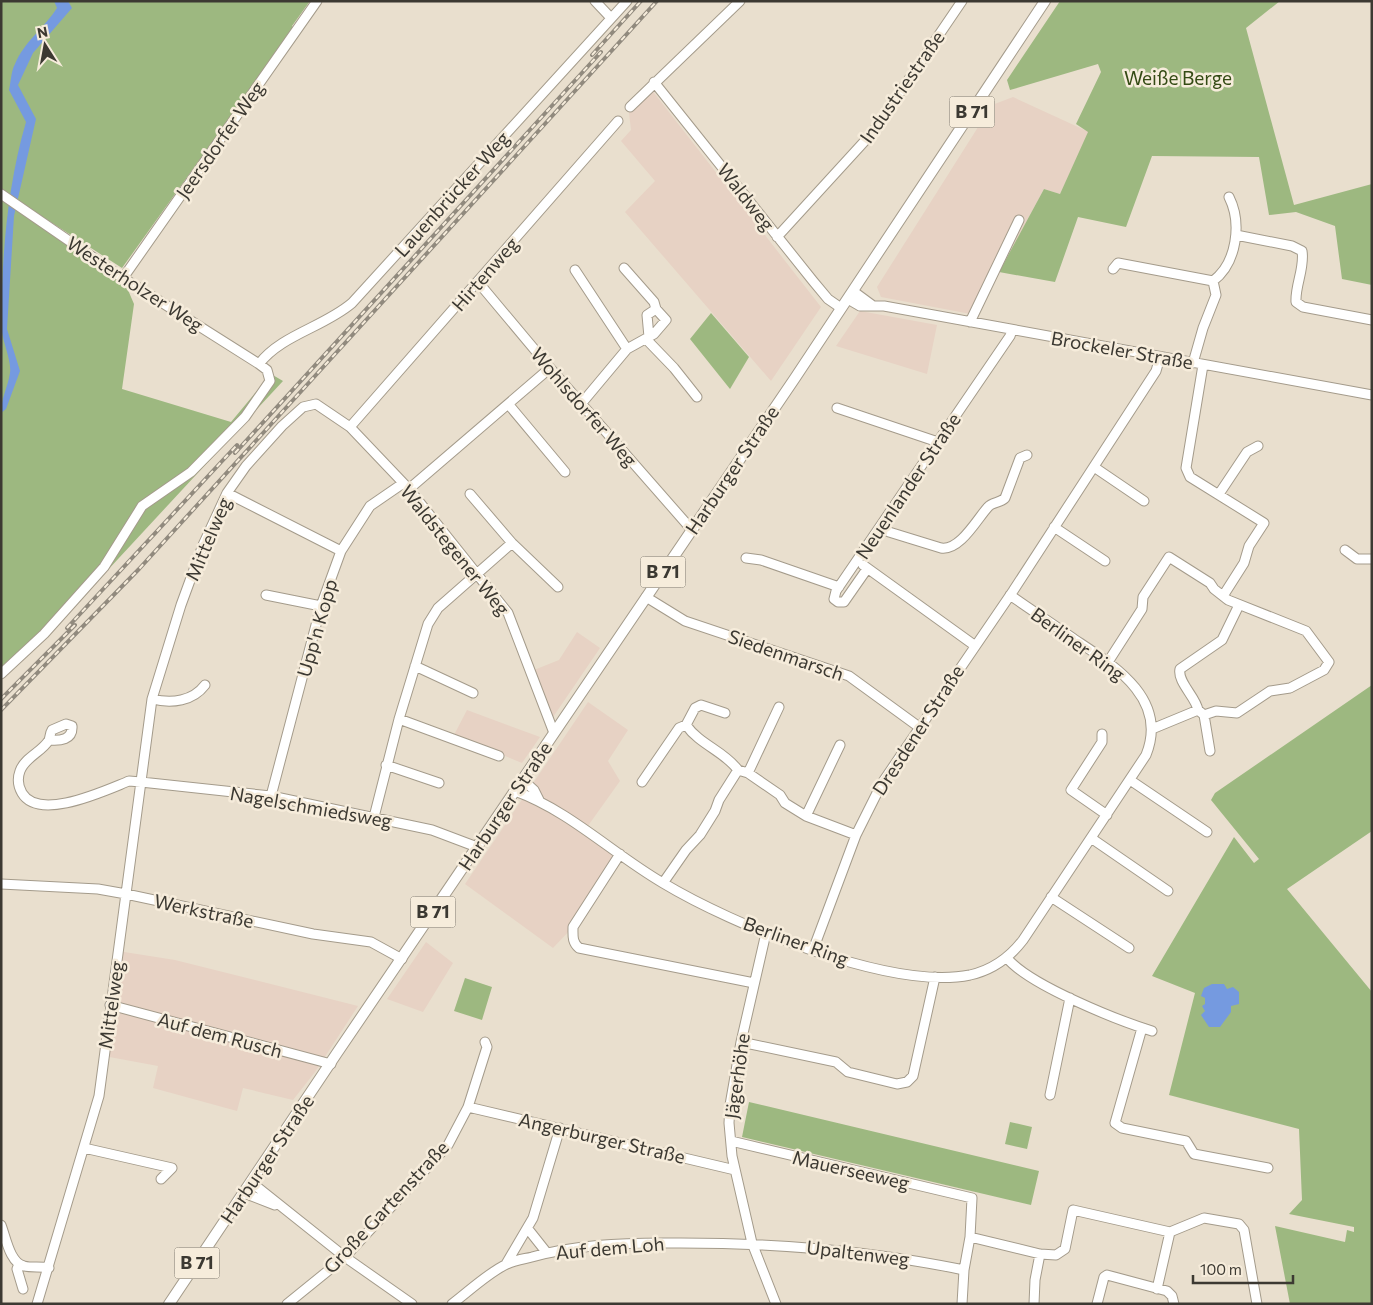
<svg xmlns="http://www.w3.org/2000/svg" width="1373" height="1305" viewBox="0 0 1373 1305" font-family="Commissioner,sans-serif">
	<rect width="100%" height="100%" fill="#e9dfce"/>
	<!-- commercial -->
	<path fill="#e7d2c4" d="M651,89l170,218 -50,74 -146,-169 30,-31 -34,-40 10,-11 -2,-17z
		M1013,97l76,35 -29,62 -16,-5 -68,126 -95,-18 -4,-10 115,-182z
		M860,311l77,14 -10,49 -91,-28z
		M577,632l23,16 -49,72 -17,-50 25,-10z
		M588,702l40,28 -20,31 12,20 -35,49 35,24 -47,73 -20,21 -88,-64z
		M467,710l73,27 -18,26 -68,-28z
		M426,942l27,21 -30,49 -36,-13z
		M118,951l57,9 183,46 -43,66 -22,28 -50,-12 -6,23 -84,-23 5,-22 -54,-10z"/>
	<!-- green -->
	<path fill="#9db880" d="M1,1h309l-18,25 2,2 -172,240 -121,-78z
		M1060,1h220l-34,27 48,177 78,-21v101l-30,-6 -7,-53 -39,-14 -27,3 -10,-58 -107,-1 -26,71 -48,-10 -23,65 -56,-10 45,-83 16,5 28,-62 -12,-8 25,-52 -3,-8 -88,26 -3,-10z
		M1,198l124,85 9,21 -12,85 109,33 40,-48 12,7 -215,232 -67,64z
		M711,313l38,44 -19,32 -40,-50z
		M1372,685v146l-85,58 85,103v312h-82l-15,-78 70,16 2,-12 7,2v-5l-65,-13 13,-14 -3,-71 -130,-34 26,-102 -43,-17 82,-139 20,26 5,-4 -48,-59 4,-7z
		M465,978l27,9 -10,33 -28,-9z
		M749,1102l290,69 -8,34 -289,-68z
		M1010,1122l22,5 -5,22 -22,-5z"/>
	<!-- water -->
	<path fill="#759ae0" d="M54,1h14l4,7 -39,45 -15,32 18,34 -22,97 -7,113 13,42 -14,38 -5,4c0,-15 7,-26 9,-40 2,-13 -9,-34 -9,-49 1,-68 6,-137 25,-202l-17,-32c2,-8 2,-19 6,-26 9,-22 30,-37 42,-56z
		M1212,984h12l3,5 6,-2 6,5v12l-8,2v6l-11,15h-11l-8,-12 4,-4 -3,-5 3,-2v-6l-4,-2 3,-8z"/>
	<g fill="none" stroke-linecap="round" stroke-linejoin="round">
		<defs>
			<path id="minor" d="M595,1l16,17
				M654,82l159,199 15,18 13,9
				M630,107l110,-106
				M1,194l122,84 136,86 8,6 3,11 -25,36 -54,55 -49,34 -38,61 -60,67 -43,40
				M1236,235l56,11 10,5c3,17 -7,34 -6,51l7,5 69,13
				M777,237l96,-105 89,-131
				M624,268l30,34 2,7
				M1113,269l5,-6 95,18
				M575,270l52,79
				M123,278l194,-277
				M478,282l72,86 142,162
				M853,291l19,14
				M848,299l12,7h24l488,89
				M970,322l49,-102
				M646,339l28,29 23,29
				M1193,363l10,-35 13,-33 -3,-14c24,-18 29,-58 16,-84
				M259,364c22,-29 65,-37 93,-61l275,-302
				M1203,365l-17,103 4,9 74,46 -15,23 -5,17 -21,33
				M581,404l46,-55 27,-15 12,-14 -10,-11 -9,6 2,22
				M509,405l56,67
				M837,408l101,34
				M350,427l268,-306
				M1094,467l50,34
				M409,489l141,-121
				M227,493l114,58
				M470,494l42,49 46,44
				M1219,494l28,-42 11,-6
				M881,527l8,5 52,16c19,3 36,-29 47,-41 4,-5 12,-4 17,-9l15,-40 7,-3
				M1054,527l51,34
				M1345,550l12,9h15
				M746,558l15,2 78,27
				M863,565l111,80
				M867,569l-23,33h-6l-4,-3 2,-8 174,-255 2,-6
				M266,595l55,11
				M646,597l39,24 164,55 70,51
				M1108,662l34,-53 1,-12 26,-40 41,26 4,6 14,11 78,31 23,31 -5,8 -34,18 -20,3 -33,22 -21,-2 -12,4 -6,-5 -46,19
				M415,666l58,27
				M152,699c20,5 41,2 53,-14
				M1198,710c-2,-13 -21,-28 -18,-41l42,-29 17,-35
				M1204,715l6,36
				M399,719l100,37
				M686,725l9,-17 6,-3 24,8
				M1102,734v8l-31,48 36,25
				M49,740c11,1 24,0 23,-14l-6,-2 -14,6c-2,3 -2,8 -3,10 -7,12 -24,17 -29,31 -3,8 -2,15 2,22 17,29 84,-3 107,-12l12,1 130,14 161,34 45,17
				M386,765l53,18
				M748,773l31,-66
				M523,780l11,10 5,10
				M1130,780l77,52
				M642,782l37,-54 7,-3c14,20 38,26 52,45
				M515,791c55,20 98,63 148,92 68,41 228,108 307,92 22,-5 40,-18 53,-35l123,-185c23,-57 -33,-90 -72,-116 -21,-15 -43,-29 -64,-44
				M271,796l50,-190 20,-55 29,-45 32,-22
				M806,816l34,-71
				M374,817l25,-98 29,-95 10,-16 74,-65
				M1091,838l77,53
				M620,854l-47,73c0,9 -1,15 6,21l175,35
				M663,883l23,-33 14,-15 15,-24 4,-11 19,-30 10,3 32,22 5,8 21,13 50,19
				M1,884l97,5 28,5 187,40 58,8 31,17
				M1051,897l78,51
				M766,933l-25,109 -11,63 -1,18 3,33 20,87 24,61
				M813,950l43,-115 26,-52 131,-192 143,-220 4,-14
				M1007,958c22,27 110,62 145,73
				M110,1005l221,59
				M1142,1028l-27,95 7,5 64,13 8,13 74,14
				M741,1042l95,20 12,10 49,12 10,-2 6,-6 22,-99
				M1050,1095l20,-97
				M468,1107l267,63
				M731,1141l241,57 -2,39 -6,33 -2,34
				M84,1148l88,20 -11,11
				M251,1182l94,75 67,47
				M244,1193l31,12
				M1,1225c5,13 9,38 23,41 8,2 17,0 25,2
				M528,1229l19,24
				M1170,1232l34,-14 35,6 5,6 13,74
				M970,1237l70,17 16,1 9,-6 8,-39 97,22 -13,57
				M19,1264l-2,5 6,20
				M506,1264l27,-46 27,-90
				M37,1304l62,-208 53,-397 29,-94 22,-60 24,-52 19,-27 36,-40 21,-19 13,-3 34,23 59,62 99,124 46,120
				M287,1304l58,-47 103,-112 20,-38 19,-60 -2,-5
				M452,1304c16,-12 37,-32 55,-40 8,-4 17,-5 25,-7 43,-12 87,-14 131,-14 102,-1 201,6 301,27
				M1034,1304l1,-24 5,-26
				M1097,1304l7,-27 3,-2 60,16 5,5 2,8"/>
			<path id="major" d="M169,1304l168,-251 458,-675 250,-377"/>
		</defs>
		<!-- minor casing -->
		<use href="#minor" stroke="#a49b8b" stroke-width="11"/>
		<!-- major casing -->
		<use href="#major" stroke="#a49b8b" stroke-width="12"/>
		<!-- minor -->
		<use href="#minor" stroke="#fff" stroke-width="9"/>
		<!-- major -->
		<use href="#major" stroke="#fff" stroke-width="10"/>
		<defs>
			<path id="rail" d="M592,55l49,-54
				M235,453l366,-401
				M67,628l170,-183
				M1,699l74,-74
				M1,710l138,-141 518,-568"/>
		</defs>
		<!-- rail casing -->
		<use href="#rail" stroke="#918a7e" stroke-width="4"/>
		<!-- rail -->
		<use href="#rail" stroke="#f6ecdb" stroke-width="2" stroke-dasharray="5.5" stroke-linecap="butt"/>
	</g>
	<g text-anchor="middle" stroke-width="5" stroke-linejoin="round" paint-order="stroke">
		<!-- shield labels -->
		<g fill="#f6ecdb" stroke="#746f65" stroke-width="1">
			<rect x="949.5" y="96.5" width="45" height="31" rx="4"/>
			<rect x="640.5" y="556.5" width="45" height="31" rx="4"/>
			<rect x="410.5" y="896.5" width="45" height="31" rx="4"/>
			<rect x="174.5" y="1247.5" width="45" height="31" rx="4"/>
		</g>
		<g font-size="18" font-weight="bold" fill="#3c3932">
			<text x="972" y="118">B 71</text>
			<text x="663" y="578">B 71</text>
			<text x="433" y="918">B 71</text>
			<text x="197" y="1269">B 71</text>
		</g>
		<!-- park labels -->
		<g font-size="19" fill="#344b14" stroke="#f6ecdb">
			<text x="1178" y="85">Weiße Berge</text>
		</g>
		<!-- street labels -->
		<g font-size="19" fill="#3c3932" stroke="#f6ecdb">
			<text transform="translate(902 87) rotate(-55)" y="7">Industriestraße</text>
			<text transform="translate(220 140) rotate(-55)" y="7">Jeersdorfer Weg</text>
			<text transform="translate(452 194) rotate(-48)" y="7">Lauenbrücker Weg</text>
			<text transform="translate(746 197) rotate(52)" y="7">Waldweg</text>
			<text transform="translate(485 274) rotate(-49)" y="7">Hirtenweg</text>
			<text transform="translate(135 284) rotate(33)" y="7">Westerholzer Weg</text>
			<text transform="translate(1122 350) rotate(10)" y="7">Brockeler Straße</text>
			<text transform="translate(584 407) rotate(49)" y="7">Wohlsdorfer Weg</text>
			<text transform="translate(732 470) rotate(-56)" y="7">Harburger Straße</text>
			<text transform="translate(908 486) rotate(-56)" y="7">Neuenlander Straße</text>
			<text transform="translate(208 539) rotate(-67)" y="7">Mittelweg</text>
			<text transform="translate(455 550) rotate(51)" y="7">Waldstegener Weg</text>
			<text transform="translate(317 628) rotate(-74)" y="7">Upp'n Kopp</text>
			<text transform="translate(1078 644) rotate(36)" y="7">Berliner Ring</text>
			<text transform="translate(786 655) rotate(19)" y="7">Siedenmarsch</text>
			<text transform="translate(918 730) rotate(-57)" y="7">Dresdener Straße</text>
			<text transform="translate(505 806) rotate(-56)" y="7">Harburger Straße</text>
			<text transform="translate(311 807) rotate(10)" y="7">Nagelschmiedsweg</text>
			<text transform="translate(204 911) rotate(12)" y="7">Werkstraße</text>
			<text transform="translate(796 941) rotate(20)" y="7">Berliner Ring</text>
			<text transform="translate(111 1005) rotate(-82)" y="7">Mittelweg</text>
			<text transform="translate(220 1035) rotate(15)" y="7">Auf dem Rusch</text>
			<text transform="translate(737 1076) rotate(-82)" y="7">Jägerhöhe</text>
			<text transform="translate(602 1138) rotate(13)" y="7">Angerburger Straße</text>
			<text transform="translate(267 1159) rotate(-56)" y="7">Harburger Straße</text>
			<text transform="translate(851 1170) rotate(13)" y="7">Mauerseeweg</text>
			<text transform="translate(386 1207) rotate(-47)" y="7">Große Gartenstraße</text>
			<text transform="translate(610 1248) rotate(-5)" y="7">Auf dem Loh</text>
			<text transform="translate(858 1253) rotate(7)" y="7">Upaltenweg</text>
		</g>
	</g>
	<!-- border -->
	<rect width="1373" height="1305" fill="none" stroke="#3c3932" stroke-width="5"/>
	<!-- north arrow -->
	<g transform="translate(45 45) rotate(349)" stroke="#f6ecdb" stroke-width="4" paint-order="stroke">
	<path d="M0-4L9 19L0 12L-9 19Z" fill="#3c3932"/>
	<text y="-8" font-size="14" font-weight="bold" text-anchor="middle" fill="#3c3932">N</text>
	</g>
	<!-- scale -->
	<path d="M1193 1275v8h100v-8" fill="none" stroke="#3c3932" stroke-width="2.5"/>
	<text x="1200" y="1275" font-size="15" fill="#3c3932" stroke="#f6ecdb" stroke-width="4" paint-order="stroke">100 m</text>
</svg>
